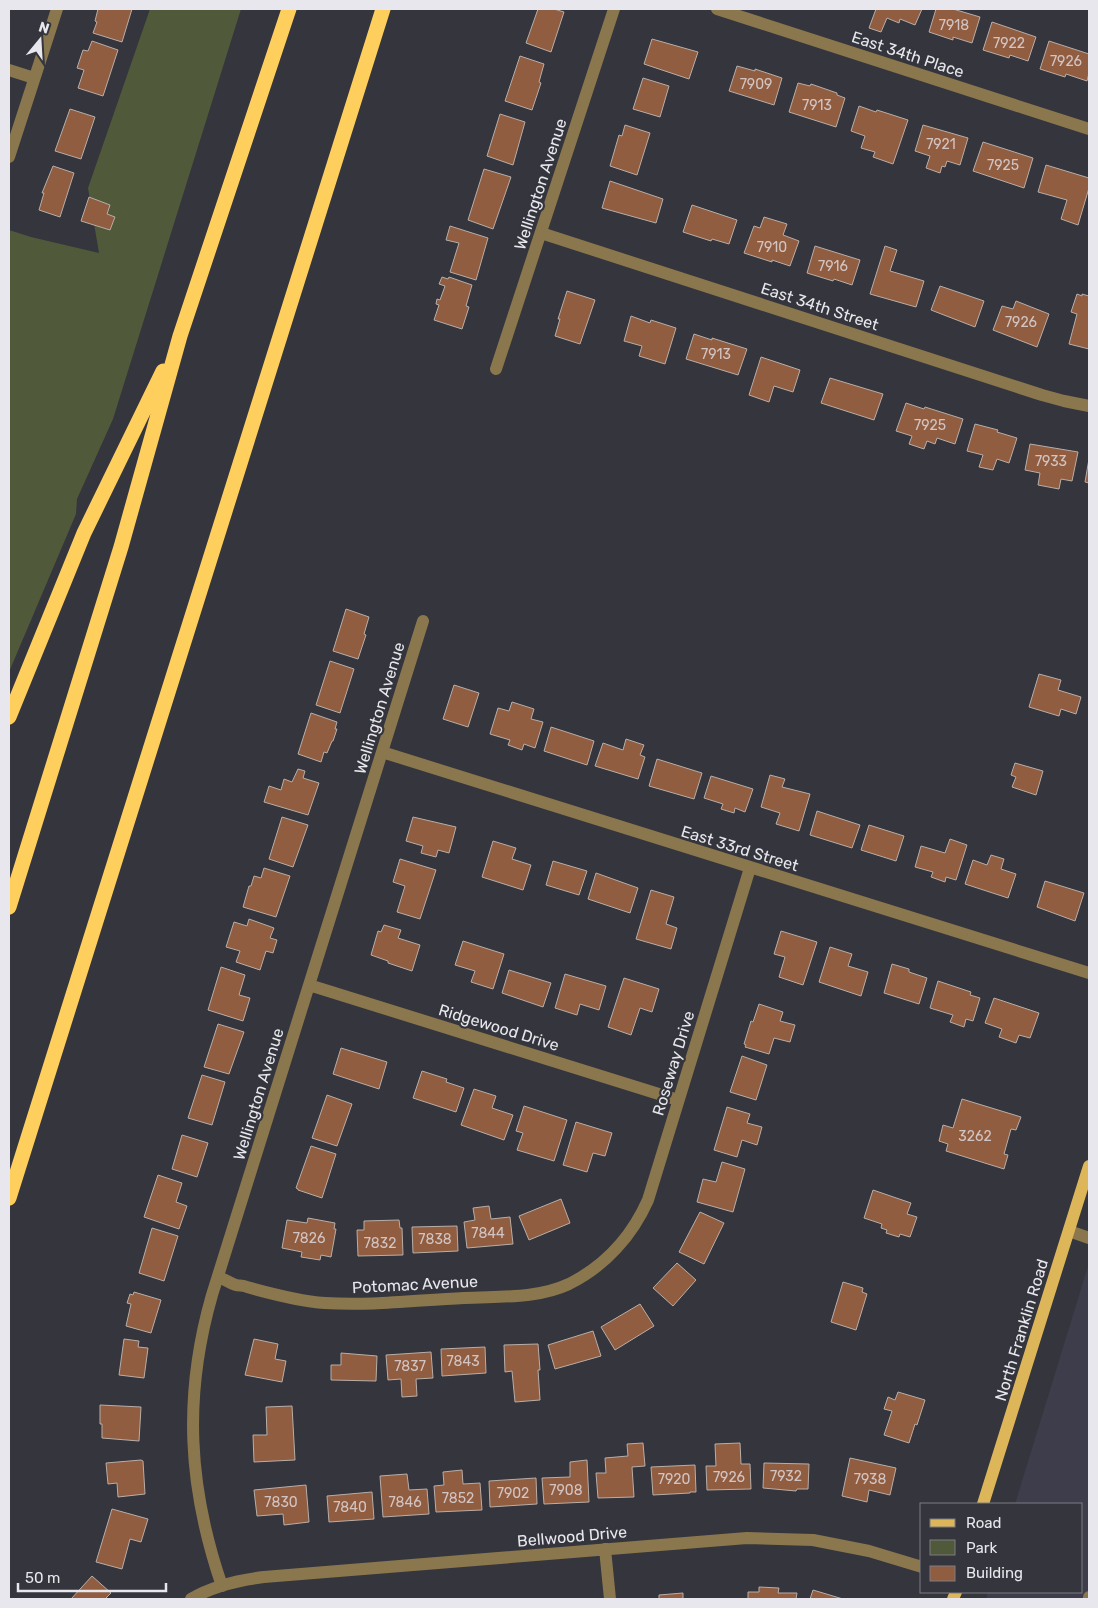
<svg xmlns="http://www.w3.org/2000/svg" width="1098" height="1608" viewBox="0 0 1098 1608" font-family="Rubik,sans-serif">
	<rect width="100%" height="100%" fill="#35353d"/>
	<!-- built -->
	<path fill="#3d3d4c" d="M1089,1263v336h-103l2,-7h94v-88h-67z"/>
	<!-- green -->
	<path fill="#50593a" d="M150,9h91l-128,410 -36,80 -1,15 -67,158v-442l22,7 68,16 -11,-65z"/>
	<!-- building -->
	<path fill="#915d41" stroke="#b8aea8" d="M98,9h34l-10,33 -29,-9 4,-11 -2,-1z
		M538,9h16l10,3 -13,40 -25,-9z
		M876,9h46l-7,16 -15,-6 -1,4 -12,-5 -6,14 -12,-4z
		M936,9h17l27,8 -8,26 -19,-6v3l-24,-8z
		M992,22l44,15 -8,24 -18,-6 -1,3 -26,-8z
		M652,39l46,13 -9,27 -45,-15z
		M92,41l26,9 -15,46 -25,-8 6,-18 -7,-2 6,-18 5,1z
		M1049,41l40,13v19l-2,8 -21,-7 -1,3 -25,-8z
		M520,56l24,8 -5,18 2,1 -9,27 -27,-9z
		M737,66l18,5v-2l27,9 -8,27 -45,-14z
		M643,78l26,8 -9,31 -27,-8z
		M798,83l12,3 1,-2 26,9v2l8,3 -9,29 -47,-15z
		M859,106l17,6 1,-2 31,10 -15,44 -20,-7 2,-5 -14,-4 4,-12 -14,-5z
		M70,109l25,8 -14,42 -26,-8z
		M500,114l25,8 -12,43 -26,-9z
		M625,125l25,8 -13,42 -27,-9 9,-31 3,1z
		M923,125l45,13 -8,27 -13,-4 -2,6 -3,-1 -2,7 -14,-5 4,-12 -15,-5z
		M983,142l50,16 -9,30 -51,-17z
		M1046,165l43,13v10l-11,37 -17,-6 6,-19 -29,-8z
		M53,166l21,7 -14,44 -21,-7 5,-17h-2z
		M484,169l27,8 -18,52 -25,-9z
		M610,181l53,18 -7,24 -54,-15z
		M89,197l21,8 -3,9 8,3 -5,13 -29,-9z
		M692,205l45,15 -8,24 -17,-5 -1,2 -28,-9z
		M764,217l23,7 -4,11 16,6 -9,25 -18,-6v2l-28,-9 10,-27 6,2z
		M450,226l38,12 -12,42 -26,-8 9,-29 -13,-3z
		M815,246l45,14 -8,25 -18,-6 -1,2 -26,-8z
		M885,246l12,4 -7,21 34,10 -8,26 -46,-13z
		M442,277l6,2 1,-2 23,8 -6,21 3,1 -7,22 -28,-9 5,-15 -3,-1 1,-5 3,1 5,-14 -6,-2z
		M940,286l44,15 -9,26 -44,-17z
		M567,291l28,9 -15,44 -25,-8 5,-17h-2z
		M1077,294l5,2v-2l7,2v53l-20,-5 8,-30 -6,-2z
		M1016,301l33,13 -12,33 -44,-17 9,-24 11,3z
		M631,316l19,7 1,-3 25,8 -11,36 -26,-8 3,-10 -18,-5z
		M694,334l18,6v-2l35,11 -9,26 -52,-16z
		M761,357l39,13 -7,22 -19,-6 -5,16 -20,-7z
		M830,378l53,16 -9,26 -53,-17z
		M906,403l18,6 1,-2 38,12 -8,25 -18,-6 -2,6 -8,-3 -3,8 -15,-5 3,-8 -16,-5z
		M975,424l23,6 -1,2 20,6 -8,25 -12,-4 -4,11 -14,-3 4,-12 -16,-4z
		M1030,444l48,8 -6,29 -11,-2 -2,10 -21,-4 2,-12 -15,-3z
		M1089,459v24l-4,-1z
		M346,609l23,8 -5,17 2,1 -8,24 -25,-8z
		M330,661l24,8 -14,44 -24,-8z
		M1039,674l22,6 -3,10 23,7 -5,17 -15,-5 -2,7 -30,-9z
		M454,685l25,8 -11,34 -25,-8z
		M512,702l22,7 -3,10 12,3 -8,26 -11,-4 -2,6 -14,-5 2,-5 -20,-6 8,-26 11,3z
		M311,713l26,9 -2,7h2l-4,12h-1l-5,12 -3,-1 -3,10 -23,-8z
		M551,727l43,14 -7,24 -43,-14z
		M626,739l18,6 -4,10 5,2 -7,22 -43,-13 8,-23 20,7z
		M657,759l45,14 -8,26 -45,-13z
		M1015,763l28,8 -7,24 -24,-8 4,-10 -5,-2z
		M298,769l7,2 -2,7 16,5 -11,32 -44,-13 5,-16 12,4 3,-11 8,3z
		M770,775l15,4 -3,8 28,7 -11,37 -23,-7 4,-11 -19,-6z
		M711,776l42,13 -8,23 -10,-4 -1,5 -13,-4 2,-5 -19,-6z
		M817,811l43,14 -8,23 -42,-13z
		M282,817l26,8 -15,42 -24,-8z
		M413,817l43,10 -7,26 -11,-3 -2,7 -15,-4 2,-7 -17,-5z
		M869,825l35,11 -8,25 -35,-11z
		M950,839l17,6 -11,35 -10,-3 -1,5 -14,-5 2,-5 -18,-5 6,-21 24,7z
		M493,841l23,7 -4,11 19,6 -8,25 -41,-13z
		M991,855l13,4 -3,10 15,5 -8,24 -43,-14 8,-24 14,5z
		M400,859l36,11 -16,49 -23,-7 8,-26 -12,-4z
		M553,861l34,10 -8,24 -33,-10z
		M264,868l26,8 -14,41 -33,-10 6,-21h2l3,-10 7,2z
		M596,873l42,15 -8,25 -42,-14z
		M1045,881l39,12 -9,28 -38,-14z
		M651,890l23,7 -8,27 11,4 -6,21 -35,-10z
		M249,919l25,9 -4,10 7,2 -4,13 -7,-2 -6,19 -24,-8 4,-11 -14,-4 8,-25 13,4z
		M384,925l17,5 -3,8 22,7 -8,26 -24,-8v-2l-17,-6 7,-24 3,1z
		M781,931l36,11 -14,43 -24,-8 6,-20 -11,-3z
		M463,941l41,13 -11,35 -22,-7 4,-11 -20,-6z
		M830,947l22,7 -4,12 20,6 -7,24 -42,-14z
		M892,964l17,5v3l18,6 -8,26 -35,-11z
		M221,967l24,8 -6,20 11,3 -7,23 -35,-11z
		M509,970l42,13 -8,24 -41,-14z
		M565,974l41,12 -7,24 -19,-6 -3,11 -22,-7z
		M624,978l35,11 -7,23 -12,-4 -9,27 -23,-8z
		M938,981l33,11 -1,3 10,3 -7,23 -7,-2 -2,8 -14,-5 3,-7 -23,-7z
		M994,998l45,15 -9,25 -11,-3 -3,8 -17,-6 3,-8 -17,-6z
		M759,1004l24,8 -3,9 15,4 -5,17 -16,-4 -5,16 -24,-7 1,-2 -2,-1 7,-23 2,1z
		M218,1024l26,8 -15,42 -25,-7z
		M341,1048l46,14 -8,27 -46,-15z
		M742,1056l25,9 -11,35 -26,-8z
		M422,1071l25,8 -1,3 18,6 -8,24 -43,-14z
		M202,1075l23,7 -13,43 -24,-7z
		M474,1089l22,7 -4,12 21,7 -9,25 -43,-15z
		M327,1095l25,9 -15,42 -25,-8z
		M962,1099l59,18 -5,13 -5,-1 -7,25 4,1 -4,14 -58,-18 2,-7 -9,-3 4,-16 10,3z
		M524,1106l43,14 -13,41 -37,-11 6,-17 -7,-2z
		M727,1107l23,7 -3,9 15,4 -5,18 -15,-5 -5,17 -23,-7z
		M576,1122l36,11 -7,23 -12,-3 -6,19 -24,-7z
		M182,1135l26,8 -11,34 -25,-8z
		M311,1146l25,8 -14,44 -24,-8v-1l-2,-1z
		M722,1162l23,7 -12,43 -36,-10 6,-23 13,3z
		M158,1175l24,8 -6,19 11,4 -8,23 -35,-12z
		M873,1190l38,13 -4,11 10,3 -7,20 -10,-3 -1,3 -13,-4 1,-3 -6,-2 1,-4 -18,-6z
		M561,1199l9,24 -41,17 -10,-24z
		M489,1206l2,13 19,-2 3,27 -46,4 -3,-26 11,-2 -2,-12z
		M700,1212l24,11 -20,41 -25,-12z
		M308,1218l27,5 -1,6h2l-5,28 -10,-2 -1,5 -19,-3 1,-5 -20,-4 5,-28 20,3z
		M399,1220l1,8h2l1,27 -45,1 -1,-26h7v-9z
		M457,1226l1,25 -45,2 -1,-26z
		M152,1228l26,8 -14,45 -25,-8z
		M677,1263l19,17 -23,26 -20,-18z
		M843,1282l20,6 -1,4 5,2 -11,36 -25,-8z
		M134,1292l27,8 -10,33 -25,-7 5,-22 -4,-1 3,-9 3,1z
		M640,1304l14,22 -39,24 -14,-23z
		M593,1331l8,25 -46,13 -7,-24z
		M124,1339l15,2 -1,6 10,1 -4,30 -25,-3z
		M254,1339l24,5 -3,15 11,2 -4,21 -37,-7z
		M538,1344l2,26h-2l2,30 -25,2 -3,-31 -7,1 -1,-27z
		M485,1347l1,26 -44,3 -1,-27z
		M431,1352l2,26 -17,1 1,17 -15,1 -1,-18 -13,1 -2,-25z
		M341,1353l36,3 -1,25 -45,-1v-15h10z
		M898,1392l27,8 -8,25 -2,-1 -6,19 -25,-8 8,-24 -8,-2 4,-12 7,3z
		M100,1405l41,2 -2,34 -37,-3v-14h-2z
		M292,1406l3,54 -41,2 -1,-27h14l-1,-28z
		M643,1443l2,23 -13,1 2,30 -36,1 -2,-25h10l-1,-15 23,-2 -1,-12z
		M740,1443l1,21h9l1,25 -44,1 -1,-24h10l-1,-22z
		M850,1458l46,10 -6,27 -21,-5 -2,12 -25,-6z
		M141,1460l2,1 2,33 -27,3 -1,-14 -9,1 -2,-21z
		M587,1460l2,42 -45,2 -2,-26 28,-1v-15z
		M764,1463l45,1 -1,25h-11l-1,2 -33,-3z
		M695,1465l1,27h-6v1l-37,2 -2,-28z
		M462,1470l1,14 17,-1 2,27 -46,2 -2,-26 10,-1 -1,-13z
		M407,1474l2,16 18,-1 2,25 -46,3 -3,-41z
		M536,1478l1,26 -47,3 -1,-26z
		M306,1485l3,37 -25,3 -1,-11 -26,2 -3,-26z
		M372,1492l2,27 -45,3 -2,-26z
		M112,1509l36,10 -7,23 -11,-3 -8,30 -26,-7z
		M92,1576l19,17 -6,6h-34z
		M759,1587l20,1 -1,5h19l-1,6h-48v-7h11z
		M813,1590l30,9h-33z
		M683,1593v6h-24v-4z"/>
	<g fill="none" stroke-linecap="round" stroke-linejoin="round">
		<!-- minor -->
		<path stroke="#8a774d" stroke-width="12" d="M717,9l372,120
			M9,70l25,8
			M9,157l48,-148
			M541,233l501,162 22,6 25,5
			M496,369l118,-360
			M382,752l707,221
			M309,985l369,115
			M1069,1231l20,7
			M219,1277c5,2 11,6 17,8 3,1 7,0 11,2 25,7 51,14 78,16 46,3 93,-3 139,-5 35,-2 73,1 105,-14 36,-18 63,-48 79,-84l102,-332
			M605,1549l5,50
			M222,1586c-34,-99 -39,-190 -10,-291l211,-674
			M191,1599c22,-13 48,-19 73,-22l483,-39 66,2 56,11 53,16
			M1089,1599v-2"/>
		<!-- major -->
		<path stroke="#deb65a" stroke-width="12" d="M983,1504l106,-338
			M953,1599l3,-7"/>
		<!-- highway -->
		<path stroke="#ffcf5d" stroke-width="15" d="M9,717l75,-184 79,-162
			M9,907l112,-360 59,-211 109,-327
			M9,1198l374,-1189"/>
	</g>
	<g text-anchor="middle" stroke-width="4.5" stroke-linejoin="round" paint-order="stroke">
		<!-- number labels -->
		<g font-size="14" fill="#d2c4c2">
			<text x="954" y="30">7918</text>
			<text x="1009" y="48">7922</text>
			<text x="1066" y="66">7926</text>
			<text x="756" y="89">7909</text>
			<text x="817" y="110">7913</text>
			<text x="941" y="149">7921</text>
			<text x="1003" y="170">7925</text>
			<text x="772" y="252">7910</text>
			<text x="833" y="271">7916</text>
			<text x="1021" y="327">7926</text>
			<text x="716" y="359">7913</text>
			<text x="930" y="430">7925</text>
			<text x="1051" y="466">7933</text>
			<text x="975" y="1141">3262</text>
			<text x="488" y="1238">7844</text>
			<text x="309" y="1243">7826</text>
			<text x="435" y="1244">7838</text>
			<text x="380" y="1248">7832</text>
			<text x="463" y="1366">7843</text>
			<text x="410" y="1371">7837</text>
			<text x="786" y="1481">7932</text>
			<text x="729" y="1482">7926</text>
			<text x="674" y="1484">7920</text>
			<text x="870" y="1484">7938</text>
			<text x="566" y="1495">7908</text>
			<text x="513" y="1498">7902</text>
			<text x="458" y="1503">7852</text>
			<text x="281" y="1507">7830</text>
			<text x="405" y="1507">7846</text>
			<text x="350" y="1512">7840</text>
		</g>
		<!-- street labels -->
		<g font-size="16" fill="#e7e7ed" stroke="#35353d">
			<text transform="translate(908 54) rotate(18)" y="6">East 34th Place</text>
			<text transform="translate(540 184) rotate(-72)" y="6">Wellington Avenue</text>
			<text transform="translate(820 306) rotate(18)" y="6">East 34th Street</text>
			<text transform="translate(379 708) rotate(-73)" y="6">Wellington Avenue</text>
			<text transform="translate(740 848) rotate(17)" y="6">East 33rd Street</text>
			<text transform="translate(499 1027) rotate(17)" y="6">Ridgewood Drive</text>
			<text transform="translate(673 1063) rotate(-73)" y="6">Roseway Drive</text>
			<text transform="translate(258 1094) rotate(-73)" y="6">Wellington Avenue</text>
			<text transform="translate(415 1284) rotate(-3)" y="6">Potomac Avenue</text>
			<text transform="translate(1021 1330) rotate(-73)" y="6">North Franklin Road</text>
			<text transform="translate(572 1536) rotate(-5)" y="6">Bellwood Drive</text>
		</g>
	</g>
	<!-- border -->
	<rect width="1098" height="1608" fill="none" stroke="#e7e7ed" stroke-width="20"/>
	<!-- legend -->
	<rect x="920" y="1503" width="162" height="90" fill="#35353d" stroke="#7c7c83"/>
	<rect x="930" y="1519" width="25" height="8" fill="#deb65a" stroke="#7c7c83"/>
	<text x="966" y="1528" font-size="15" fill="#e7e7ed">Road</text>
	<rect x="930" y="1540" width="25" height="15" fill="#50593a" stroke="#7c7c83"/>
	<text x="966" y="1553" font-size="15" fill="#e7e7ed">Park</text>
	<rect x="930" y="1566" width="25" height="15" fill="#915d41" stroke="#7c7c83"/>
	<text x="966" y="1578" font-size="15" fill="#e7e7ed">Building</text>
	<!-- north arrow -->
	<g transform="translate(40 40) rotate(18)" stroke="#35353d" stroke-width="4" paint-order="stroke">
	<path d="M0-4L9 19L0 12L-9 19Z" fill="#e7e7ed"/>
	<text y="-8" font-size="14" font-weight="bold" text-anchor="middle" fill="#e7e7ed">N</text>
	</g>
	<!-- scale -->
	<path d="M18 1583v8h148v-8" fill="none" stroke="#e7e7ed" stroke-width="2.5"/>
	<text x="25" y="1583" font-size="15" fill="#e7e7ed" stroke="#35353d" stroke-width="4" paint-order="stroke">50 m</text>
</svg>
